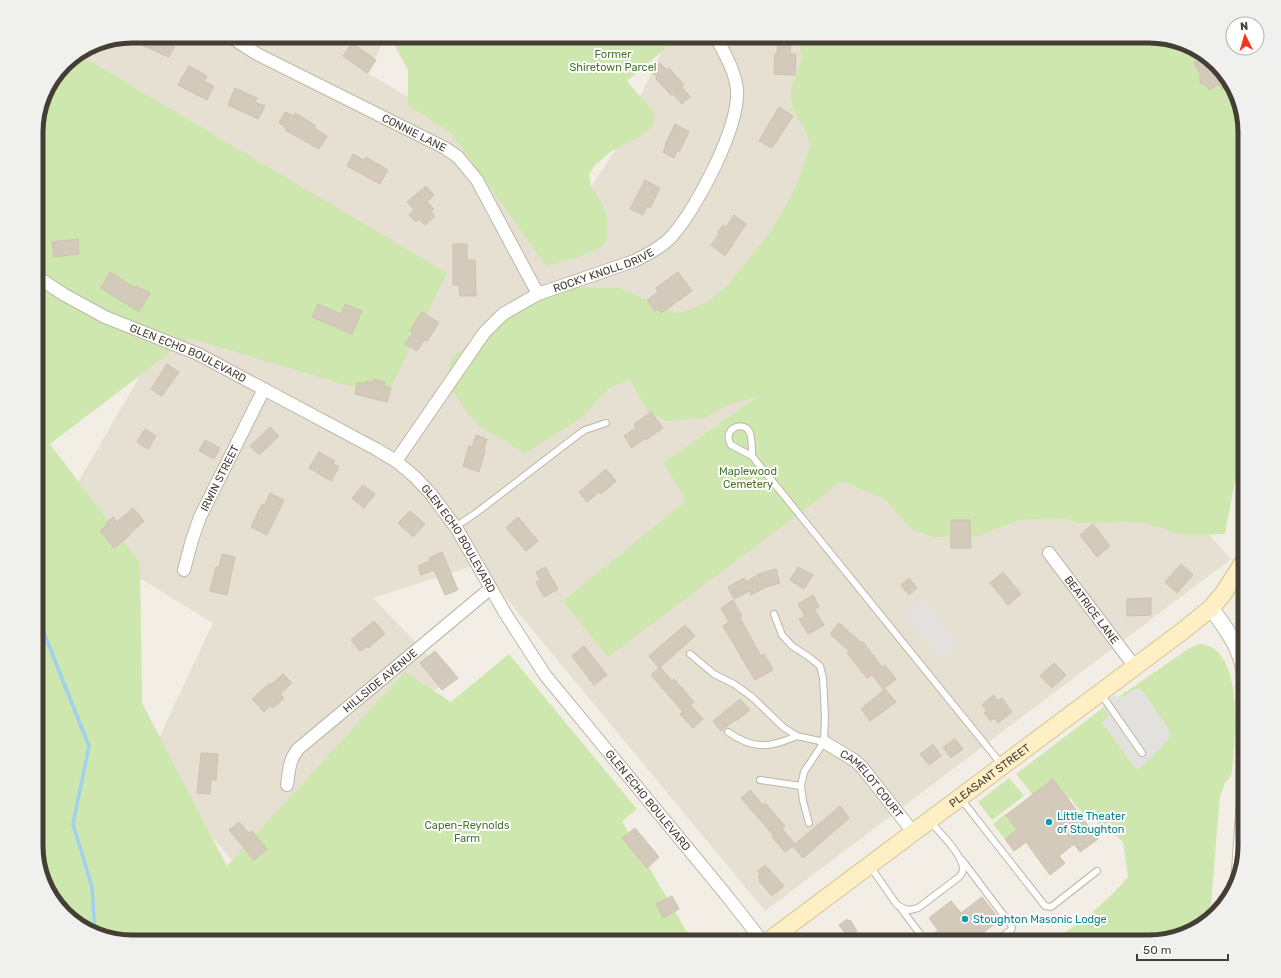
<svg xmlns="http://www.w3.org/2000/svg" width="1281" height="978" viewBox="0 0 1281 978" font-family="Rubik,sans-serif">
	<rect width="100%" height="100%" fill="#f2eee5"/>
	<!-- residential -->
	<path fill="#e6e0d3" d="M132,36h253l-16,38 110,64 66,118 69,-104 55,-116h148l339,440 75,83 -466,352 -287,-347 -105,34 76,79 -204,199 -97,-115 65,-138 -160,-98 101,-173 -118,-226 10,-37 23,-29 27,-17z"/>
	<!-- green -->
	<path fill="#cee7ae" d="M390,36h290l-53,45 28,33 -2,10 -7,9 -33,17 -19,16 -5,9 2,11 12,19 4,13v21l-7,9 -19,8 -35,10 -94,-132 -44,-29v-35z
		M797,36h352l31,5 28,15 27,33 10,43v295l-20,107 -42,1 -40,-13 -64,1 -18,-5 -42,2 -43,17h-44l-20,-8 -27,-30 -43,-18 -234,176 -45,-56 123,-100 -22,-38 96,-68 -35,11 -18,11 -41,4 -17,-8 -19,-33 -20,7 -29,31 -55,35 -46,-26 -14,-16 -17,-26 1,-23 6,-9 11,-6 61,-44 32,-16 60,1 56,25 11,-2 22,-10 18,-15 44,-55 24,-42 15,-42 -2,-11 -15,-27 -2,-11v-10l11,-30z
		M78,54l369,219 -61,124 -197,-59 -139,106 90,119 2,140 85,163 178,-194 46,30 58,-48 128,155 -15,12 69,118 -3,3h-556l-31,-5 -28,-15 -27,-33 -10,-37v-726l10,-37 23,-29z
		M1201,644c44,5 34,96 31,126l-1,6 -6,7 -5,13 -8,94 -1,26 -20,16 -42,10h-111c7,-3 16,-4 24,-8 18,-9 53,-41 66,-57l-5,-35 -12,-11 -28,-17 -13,-16 -2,1 -15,-19 -20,15 -17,-21 88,-67 5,9 -7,6 34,47h2l2,-80c-9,0 -14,10 -23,9l71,-49 9,-4z
		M1009,778l15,18 -32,24 -14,-18z
		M1005,814l12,16 -12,9 -12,-15z"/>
	<!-- parking -->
	<path fill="#e3e1dd" d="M923,598l36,47 -19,15 -36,-47z
		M1135,689l7,1 29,43 -3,7 -23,24 -7,5h-2l-34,-48 7,-5 -7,-12 13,-9 2,3 4,1z"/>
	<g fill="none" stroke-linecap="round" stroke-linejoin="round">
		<!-- stream -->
		<path stroke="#a2d0ef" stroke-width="3.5" d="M36,613l53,133 -16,78 19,63 3,47"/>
	</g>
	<!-- building -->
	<path fill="#d4cabb" stroke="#cfc1ae" d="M140,36h27l10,5 -8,16 -32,-14z
		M781,40l10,1 -1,13h6l-1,21 -21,-1 1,-20h2l1,-13z
		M352,43l24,17 -9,13 -24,-17z
		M1206,55l2,1 23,28 -9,6 -3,-6 -10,6 -2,-4 -7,-3v-9l-6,-12z
		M660,63l7,7 2,-2 15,17 -2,2 8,10 -8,7 -9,-10 -2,1 -15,-16 1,-2 -6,-6z
		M189,66l18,10 -3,5 10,5 -7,14 -29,-15z
		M235,88l22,10 -2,4 10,4 -7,13 -30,-14z
		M779,107l14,9 -21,32 -13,-7z
		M285,112l9,4 1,-3 20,12 -1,3 13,8 -8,13 -34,-19 1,-2 -7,-5z
		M675,124l14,8 -10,20 -2,-1 -3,7 -11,-6 3,-6 -1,-1z
		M353,154l11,6 2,-3 22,13 -8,14 -33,-18z
		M645,180l15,8 -10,20 -3,-2 -4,9 -13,-6z
		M426,186l8,9 -7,7 7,7 -3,2 4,5 -10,9 -6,-6 -3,3 -7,-7 5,-5 -7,-8z
		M734,215l12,9 -21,32 -14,-11 8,-11 -1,-2 5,-7 3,2z
		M78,239l1,15 -25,3 -2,-15z
		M453,244h14v16h8l1,36h-16l-1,-11h-6z
		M110,272l25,16 1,-2 14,7 -11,19 -38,-24z
		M678,272l14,19 -31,22 -3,-4 -3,2 -8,-11 11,-8 -2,-4z
		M318,304l23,10 4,-10 17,7 -10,23 -40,-17z
		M422,312l17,11 -12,18 -3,-1 -7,11 -12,-7 8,-12 -3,-2z
		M167,364l12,8 -17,24 -11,-7z
		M374,379l11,3 -1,4 7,2 -4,14 -32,-8 3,-12 7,2 1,-3 6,2z
		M651,412l12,16 -17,12 -1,-2 -13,10 -8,-12 12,-8 -2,-4z
		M270,427l9,9 -20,19 -9,-9z
		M145,429l11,7 -8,13 -11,-7z
		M476,435l11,4 -3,11 1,1 -6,21 -16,-6 6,-20 3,1z
		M205,440l15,8 -6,11 -15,-8z
		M319,452l16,9 -2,2 6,4 -8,14 -22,-13z
		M606,469l10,12 -15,13 -2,-2 -12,10 -8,-10z
		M363,485l12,9 -11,14 -12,-10z
		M270,493l14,7 -17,35 -16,-8 11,-23 3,1z
		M133,508l11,13 -15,13 1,1 -16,13 -14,-17 7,-6 -1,-2 7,-6 4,5z
		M410,511l15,13 -12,13 -15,-14z
		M518,517l20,24 -12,10 -20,-23z
		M951,520h19l1,28h-20z
		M1093,524l17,22 -13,11 -17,-22z
		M442,552l16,38 -13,5 -11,-25 -13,5 -3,-9 12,-5 -1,-3z
		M222,554l13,3 -8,38 -17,-4 6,-24h3z
		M1181,564l12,11 -16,18 -12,-11z
		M545,567l13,22 -14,8 -8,-15 4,-2 -4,-8z
		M798,567l15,8 -9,14 -14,-9z
		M776,569l4,14 -14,4 -15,8 -1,-4 -16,8 -6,-12 16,-9 2,4 15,-9z
		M1003,572l18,22 -13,11 -18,-22z
		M909,578l8,10 -8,7 -8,-10z
		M813,595l6,12 -5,2 10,16 -16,9 -9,-15 6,-3 -7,-12z
		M1151,598v17l-24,1v-17z
		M733,600l9,16 -2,2 21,38 3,-2 9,16 -18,10 -32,-54 6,-4 -8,-14z
		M374,621l11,13 -17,14 -1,-2 -7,5 -9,-11z
		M839,623l23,20 1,-1 19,25 3,-2 11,14 -13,10 -11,-14 -5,3 -20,-25 2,-2 -19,-17z
		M685,625l10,11 -36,32 -10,-12z
		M584,646l23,29 -13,10 -22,-29z
		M435,651l23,27 -16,12 -22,-27z
		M1054,663l12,12 -14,13 -12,-12z
		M660,667l12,14 2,-2 20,23 -4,3 13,14 -10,9 -13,-14 3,-2 -32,-37z
		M283,674l9,9 -12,11 4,4 -11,10 -3,-2 -6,6 -12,-13 18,-16 1,2z
		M885,689l11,13 -26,19 -9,-12z
		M993,695l5,6 4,-3 10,14 -14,11 -4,-5 -3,3 -7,-8 3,-2 -5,-6z
		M740,699l10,11 -14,11 -1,-1 -14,11 -8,-10z
		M955,739l8,10 -12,9 -8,-11z
		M933,744l8,12 -12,9 -9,-11z
		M201,753l17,1 -2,26h-5l-1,14 -13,-1z
		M1053,779l45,60 -18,13 -6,-8 -15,12 6,7 -15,12 -24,-33 -12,9 -9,-12 12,-9 -11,-15z
		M750,790l13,15 2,-2 20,23 -3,3 13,15 -10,8 -13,-15 2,-1 -33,-38z
		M840,806l9,12 -46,40 -10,-12z
		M239,822l10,11 3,-2 15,18 -13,11 -25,-30z
		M635,828l24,29 -12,11 -25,-30z
		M765,865l19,21 -12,10 -13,-15 1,-2 -2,-3 2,-2 -2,-3z
		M672,896l7,13 -16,9 -7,-14z
		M982,897l18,23 -29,22h-33l-6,-7 6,-5 -9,-12 22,-17 10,12z
		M847,919l1,2 2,-1 7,11 -9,6 -9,-12z"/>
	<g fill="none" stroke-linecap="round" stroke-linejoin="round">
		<defs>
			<path id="service" d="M752,456l-21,-11c-10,-16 13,-26 19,-12 2,7 2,16 2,23l250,309
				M455,527l21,-14 103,-79 6,-4 21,-7
				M774,614l8,21 10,11 17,11 11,9 3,12 2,39 -1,25 -20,30 -3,14 2,15 6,22
				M690,654l24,20 20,10 18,13 31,30 14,9 27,6
				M1101,694l41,59
				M728,732c26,18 41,16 69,4
				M760,780l41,6
				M961,799l84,107 6,1 46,-36
				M962,860l49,65 1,3 -1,2 -16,12
				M870,866l27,39 8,4 5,1 8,-2 41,-31c2,-2 4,-5 4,-8 0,-14 -24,-37 -33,-48
				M900,907l26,35"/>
			<g id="minor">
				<path id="s1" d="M229,36l28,18 188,94 13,9 19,23 61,114"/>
				<path id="s2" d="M36,276l27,18 42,23 93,37 178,95 20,12 19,16 16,17 26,35 48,84 40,62 182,221 36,46"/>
				<path id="s3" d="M396,461l88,-128 19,-19 35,-20 96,-33c14,-7 28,-14 38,-25 25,-28 68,-110 65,-147 -2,-17 -11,-33 -19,-48"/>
				<path id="s4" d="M1049,553l86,114"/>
				<path id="s5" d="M184,570l8,-30 8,-23 64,-128"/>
				<path id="s6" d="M824,742l30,18 7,6 52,66"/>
				<path id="s7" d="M287,785c2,-14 2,-25 11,-36l193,-161"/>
			</g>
			<path id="tertiary" d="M1211,608c17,23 29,39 34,67
				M1239,878l6,-86"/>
			<g id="secondary">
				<path id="s8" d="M767,942l417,-312 27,-22 12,-14 22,-34"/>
			</g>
		</defs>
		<!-- service casing -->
		<use href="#service" stroke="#beb6a8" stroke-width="8"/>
		<!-- minor casing -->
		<use href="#minor" stroke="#beb6a8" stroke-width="14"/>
		<!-- tertiary casing -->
		<use href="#tertiary" stroke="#beb6a8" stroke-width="17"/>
		<!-- secondary casing -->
		<use href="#secondary" stroke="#d5c398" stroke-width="19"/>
		<!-- service -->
		<use href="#service" stroke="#fff" stroke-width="6"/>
		<!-- minor -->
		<use href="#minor" stroke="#fff" stroke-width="12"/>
		<!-- tertiary -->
		<use href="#tertiary" stroke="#fff" stroke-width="15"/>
		<!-- secondary -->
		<use href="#secondary" stroke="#feefc4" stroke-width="17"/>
	</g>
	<!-- markers -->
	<g fill="#0f9aa8" stroke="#fff" stroke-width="1.5">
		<circle cx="1049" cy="822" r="4"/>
		<circle cx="965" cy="919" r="4"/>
	</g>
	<g text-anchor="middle" stroke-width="4" stroke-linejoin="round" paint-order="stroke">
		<!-- park labels -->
		<g font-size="11" fill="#477629" stroke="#fff">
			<text x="613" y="58">Former<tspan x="613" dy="13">Shiretown Parcel</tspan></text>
			<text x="748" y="475">Maplewood<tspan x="748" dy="13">Cemetery</tspan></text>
			<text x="467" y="829">Capen-Reynolds<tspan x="467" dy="13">Farm</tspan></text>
		</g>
		<!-- street labels -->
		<g font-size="11" fill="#453e35" stroke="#fff">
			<text dy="4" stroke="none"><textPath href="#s1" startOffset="209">CONNIE LANE</textPath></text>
			<text dy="4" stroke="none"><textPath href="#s3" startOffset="292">ROCKY KNOLL DRIVE</textPath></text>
			<text dy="4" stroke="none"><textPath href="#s2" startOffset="171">GLEN ECHO BOULEVARD</textPath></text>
			<text dy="4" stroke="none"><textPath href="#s5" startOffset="99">IRWIN STREET</textPath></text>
			<text dy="4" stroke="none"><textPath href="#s2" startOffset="506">GLEN ECHO BOULEVARD</textPath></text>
			<text dy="4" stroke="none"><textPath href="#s4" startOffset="71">BEATRICE LANE</textPath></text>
			<text dy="4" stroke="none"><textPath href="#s7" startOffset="145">HILLSIDE AVENUE</textPath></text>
			<text dy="4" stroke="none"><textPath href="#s8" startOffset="278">PLEASANT STREET</textPath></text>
			<text dy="4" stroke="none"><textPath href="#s6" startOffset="64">CAMELOT COURT</textPath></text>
			<text dy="4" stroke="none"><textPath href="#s2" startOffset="830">GLEN ECHO BOULEVARD</textPath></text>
		</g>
		<!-- culture labels -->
		<g font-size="11" fill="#0d838f" stroke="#fff" text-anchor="start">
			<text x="1057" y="820">Little Theater<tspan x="1057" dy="13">of Stoughton</tspan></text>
			<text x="973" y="923">Stoughton Masonic Lodge</text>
		</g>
	</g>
	<!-- crop -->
	<path d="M0 0H1281V978H0ZM132 43H1149A89 89 0 0 1 1238 132V846A89 89 0 0 1 1149 935H132A89 89 0 0 1 43 846V132A89 89 0 0 1 132 43Z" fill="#f0f0ef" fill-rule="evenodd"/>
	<path fill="none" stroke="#453e35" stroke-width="5" d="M132 43H1149A89 89 0 0 1 1238 132V846A89 89 0 0 1 1149 935H132A89 89 0 0 1 43 846V132A89 89 0 0 1 132 43Z"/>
	<!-- north arrow -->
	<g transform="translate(1245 36) rotate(355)"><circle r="19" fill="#ffffff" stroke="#b5b2ae"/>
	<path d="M0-3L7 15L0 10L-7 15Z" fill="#f73617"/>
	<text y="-6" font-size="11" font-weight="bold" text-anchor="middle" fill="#453e35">N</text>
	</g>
	<!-- scale -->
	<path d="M1137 954v6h91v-6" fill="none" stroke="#453e35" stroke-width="2"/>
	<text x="1143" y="954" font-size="12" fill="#453e35" stroke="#ffffff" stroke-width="3" paint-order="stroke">50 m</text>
</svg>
